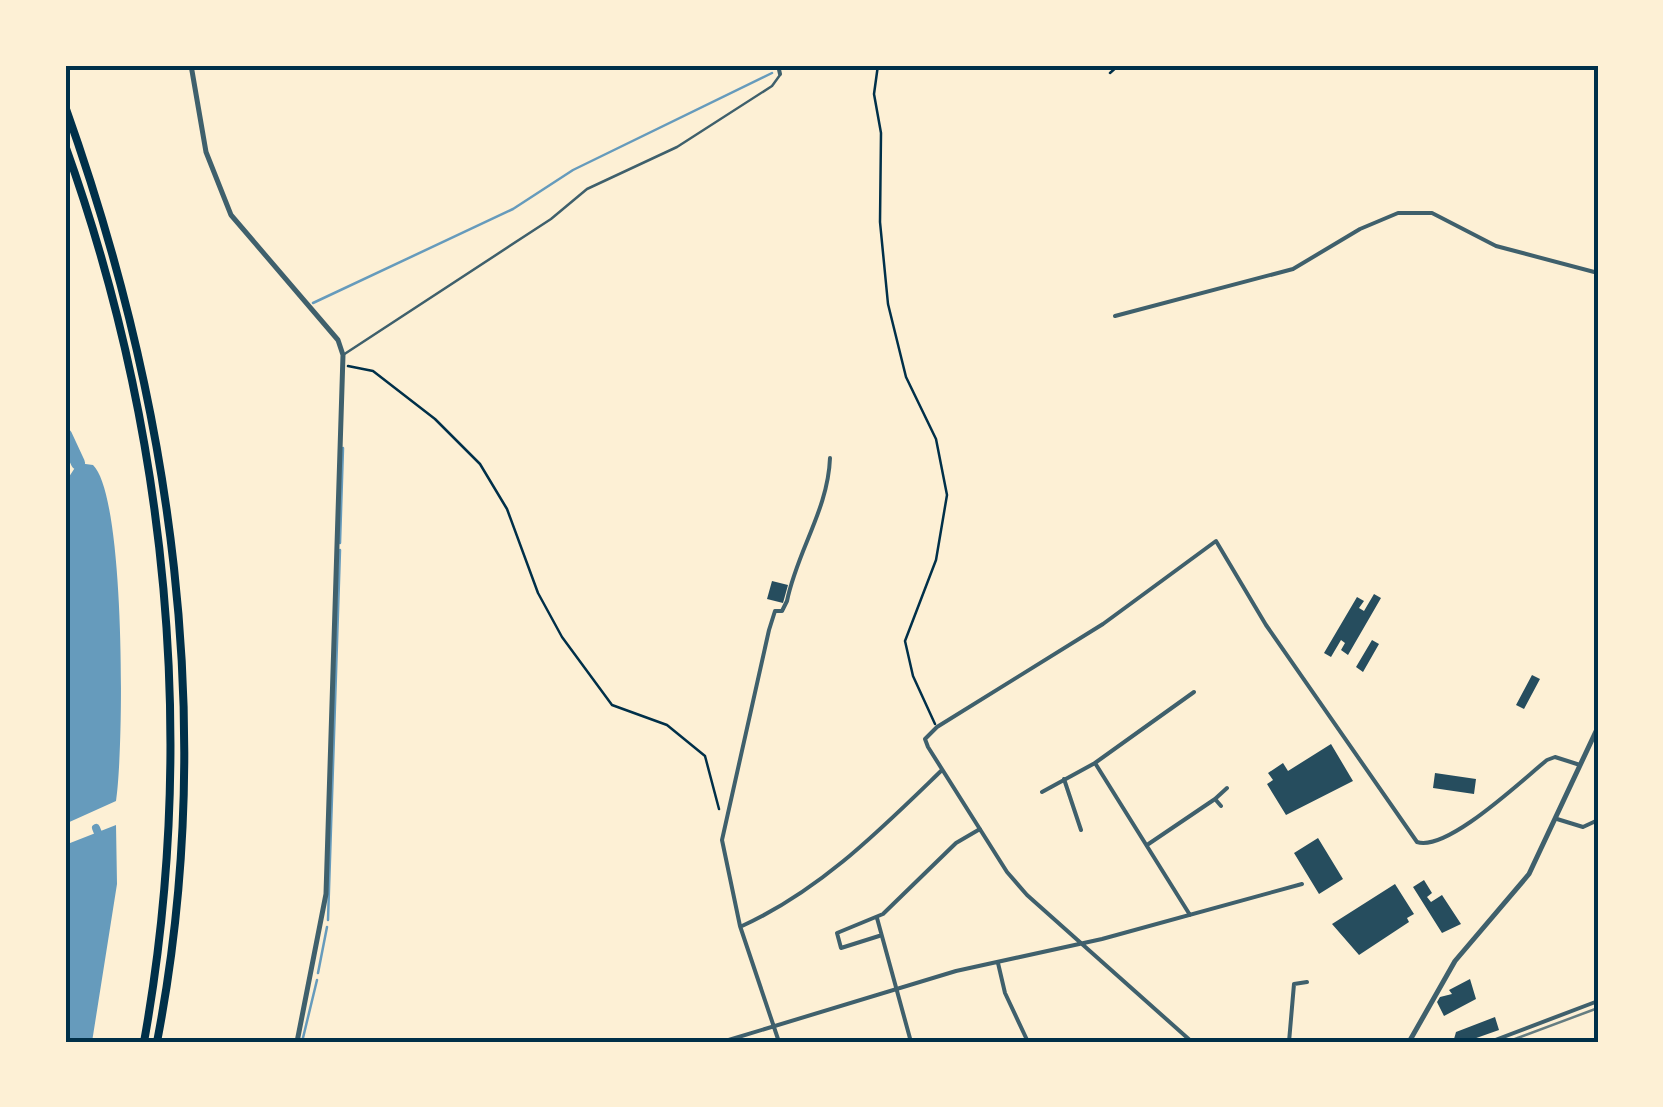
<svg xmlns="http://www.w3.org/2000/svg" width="1663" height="1107" viewBox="0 0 1663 1107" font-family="'Playfair Display',serif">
	<rect width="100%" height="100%" fill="#fdf0d5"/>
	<!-- water -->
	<path fill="#669bbc" d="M78,463l15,2c33,32 31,284 23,336l-51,23v-341z
		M116,825l1,59 -25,158h-27v-197z"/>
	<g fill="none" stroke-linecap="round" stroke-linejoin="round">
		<!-- stream -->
		<path stroke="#669bbc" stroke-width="2.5" d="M313,303l200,-94 60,-39 199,-97
			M340,543l3,-95
			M328,920l12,-370
			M318,973l9,-46
			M302,1042l15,-62"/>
		<!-- canal -->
		<path stroke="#669bbc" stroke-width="8" d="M96,828l2,5"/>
		<!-- river -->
		<path stroke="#669bbc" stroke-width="14" d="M65,435l13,28"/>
	</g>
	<!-- building -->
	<path fill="#264d5e" d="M772,581l16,4 -5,18 -16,-4z
		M1374,594l7,4 -33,57 -7,-5 4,-7 -4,-3 -10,17 -7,-4 33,-56 7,4 -5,7 5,3z
		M1372,640l7,4 -16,28 -7,-5z
		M1532,675l8,4 -16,30 -8,-4z
		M1331,744l22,37 -67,34 -19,-31 6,-4 -5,-7 15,-10 5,8z
		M1435,773l41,6 -2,15 -41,-6z
		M1318,838l25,41 -24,15 -25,-41z
		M1424,880l8,13 -5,4 4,5 11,-7 19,29 -19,9 -29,-46z
		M1395,884l19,30 -7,4 2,4 -50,33 -27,-31z
		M1470,979l6,20 -32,17 -7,-14 3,-5 12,-3 -3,-4z
		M1495,1017l4,13 -34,12 -11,-3 2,-7z"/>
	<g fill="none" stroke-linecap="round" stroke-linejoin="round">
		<!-- path -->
		<path stroke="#003049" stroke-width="2.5" d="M878,65l-4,29 7,39 -1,89 8,82 18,73 30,62 11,56 -11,65 -31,81 8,35 22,48
			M1110,73l9,-8
			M348,366l25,5 62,48 45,45 27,45 31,84 24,44 50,68 55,20 38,31 14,53"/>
		<!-- service -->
		<path stroke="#3f606c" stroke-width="2.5" d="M343,355l208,-136 36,-30 90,-42 95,-61 8,-11"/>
		<!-- minor -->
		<path stroke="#3f606c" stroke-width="4" d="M778,65l2,9
			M1115,316l178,-47 67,-40 38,-16h34l64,33 102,27
			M1064,779l17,51
			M1042,792l53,-29
			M1221,806l-6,-7 12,-11
			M1557,819l26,8 15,-7
			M1147,845l68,-46
			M1190,915l-95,-152 99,-71
			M877,918l34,124
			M742,926c79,-36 139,-97 200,-156
			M879,936l-38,12 -4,-15 46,-19 73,-71 24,-14
			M998,963l7,30 23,49
			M722,1042l234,-71 146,-32 200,-55
			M779,1042l-39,-116 -18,-86 47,-210 6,-19h7l5,-10c10,-50 41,-91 43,-143
			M1192,1042l-165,-147 -20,-23 -79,-125 -3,-8 12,-12 166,-103 113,-83 50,84 151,217c30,10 105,-62 130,-82l8,-3 25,8
			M1289,1042l5,-58 13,-2
			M1300,1042h40
			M1490,1042l108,-41"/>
		<!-- tertiary -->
		<path stroke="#3f606c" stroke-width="5" d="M191,65l15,87 25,63 107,125 5,15 -17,539 -29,148
			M1409,1042l46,-81 74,-87 69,-147"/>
		<!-- motorway -->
		<path stroke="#003049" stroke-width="8" d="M65,106c107,300 153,620 92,936
			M65,145c103,287 133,596 79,897"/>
		<!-- tram -->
		<path stroke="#657d81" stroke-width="2.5" d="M1507,1042l91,-34"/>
	</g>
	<!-- border -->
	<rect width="1663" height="1107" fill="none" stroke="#fdf0d5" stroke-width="135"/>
	<rect x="68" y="68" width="1528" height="972" fill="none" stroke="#003049" stroke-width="4"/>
</svg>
